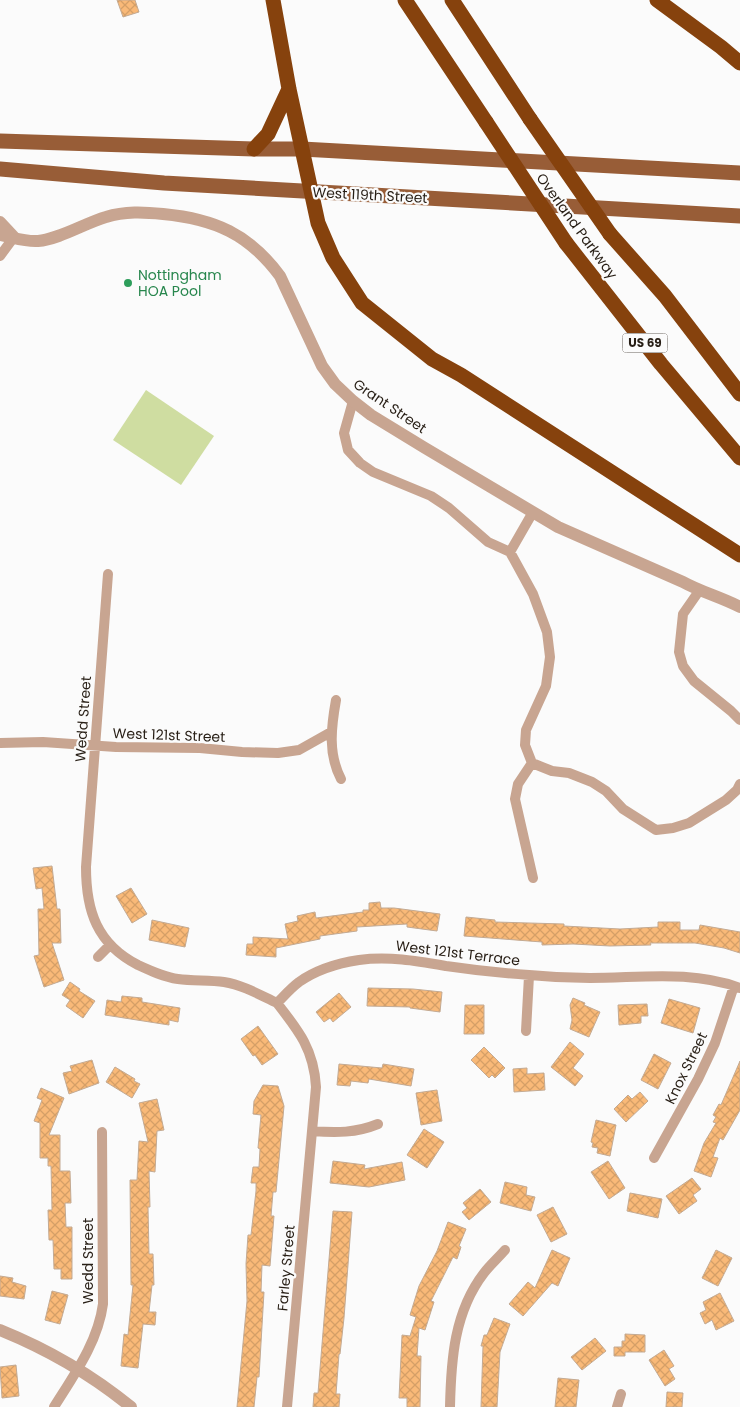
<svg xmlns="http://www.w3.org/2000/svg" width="740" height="1407" viewBox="0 0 740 1407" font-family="Poppins,sans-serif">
	<defs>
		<pattern id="building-cross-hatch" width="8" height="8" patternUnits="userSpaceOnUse" patternTransform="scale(1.25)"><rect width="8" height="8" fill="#f9b978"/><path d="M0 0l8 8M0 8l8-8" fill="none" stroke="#d59f67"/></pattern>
	</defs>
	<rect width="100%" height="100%" fill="#fbfbfb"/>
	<!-- green -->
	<path fill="#cfdda1" d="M146,390l68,46 -33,49 -68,-45z"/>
	<!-- building -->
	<path fill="url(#building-cross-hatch)" stroke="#c3aa93" d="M117,0h18l4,12 -16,5z
		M52,866l5,43h3l1,34h-9l12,37 -20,7 -10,-31 5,-1 -1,-46h6l-2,-21 -6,1 -3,-21z
		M131,888l16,26 -15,9 -16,-27z
		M380,902l1,6h13l46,6 -3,17 -30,-4v-3l-50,3v4l-37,5v3l-44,9v9l-30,-2 1,-11h6v-7l35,2 -3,-15 13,-3 -1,-5 18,-4 1,6 47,-6v-2h6v-7z
		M466,917l29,3v2l69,2v2l56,3 38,-2v-5h22v8h19l1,-5 40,7v21l-16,-5 -29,-5h-45l1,2 -41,1 -37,-2 -31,1v-3l-78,-6z
		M152,920l37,8 -4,19 -36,-7z
		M70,982l10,7 -1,2 16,10 -12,17 -17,-12 4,-6 -8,-5z
		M368,988l45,1 29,3 -2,20 -30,-4v-1l-43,-1z
		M339,993l12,14 -18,15 -3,-4 -6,4 -8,-10z
		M122,996l20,2v4l38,6 -2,14 -9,-2v5l-64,-10 2,-15 14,2z
		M573,998l12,5 -1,2 16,7 -11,25 -19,-8 2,-9 -2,-15z
		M669,999l31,9 -7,25 -32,-10z
		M647,1004l1,12h-7v7l-22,2 -1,-20z
		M465,1005h19v29h-20z
		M258,1026l20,28 -16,11 -7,-10 -2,1 -12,-17z
		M570,1042l14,12 -11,14 10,8 -8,10 -24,-19z
		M484,1047l21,21 -10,10 -3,-3 -3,3 -18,-18z
		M654,1054l17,9 -13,26 -17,-9z
		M92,1060l7,23 -30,11 -6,-21 9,-2 -2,-5z
		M740,1061v49l-17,30 -3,-2 -7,19 5,1 -7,19 -17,-6 10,-28 12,-20 -3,-1 3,-5 -3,-2 6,-11 2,1z
		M339,1064l43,4 1,-4 31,5 -3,17 -42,-7 -1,4 -17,-2 -1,5 -13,-1z
		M115,1067l20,12 -1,2 6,3 -8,14 -26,-16z
		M527,1068v6l17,-1 1,17 -31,2 -1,-23z
		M263,1085l15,1 6,20 -1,11 -7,75h-3l-2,24h3l-4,50 -8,-1 -1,27h3l-5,85h-2l-3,30h-17l10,-106 -1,-37 2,-29h3l5,-44v-8h-5l2,-16h6l1,-18 -2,-1 3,-33 -8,-1 1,-13z
		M41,1088l23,10 -15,37h11v36h10l1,32h-6l1,24h6v52h-11v-10h-7l-1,-29h-4l-1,-30h4l-1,-44h-3v-8h-8v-35l-6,-2 8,-21 -5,-2z
		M437,1090l5,31 -21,4 -5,-32z
		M640,1092l8,9 -22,21 -12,-13 14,-14 4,4z
		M157,1099l7,31 -7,1 -2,41 -6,-1 1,36h-2l1,47h4l1,31h-2l-3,27h7l-1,13 -12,-1 -5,44 -17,-2 3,-32 4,1 5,-50h-2l-1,-105h7l2,-39 9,1 -9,-39z
		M596,1120l20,5 -6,31 -13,-3 1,-5 -6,-1 1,-4 -2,-1z
		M424,1129l20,13 -17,26 -20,-13z
		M333,1161l32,4 -1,4 38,-7 3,18 -36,7 -39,-4z
		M608,1161l17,27 -16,11 -18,-27z
		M692,1178l9,11 -8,6 4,6 -18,13 -13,-18z
		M505,1182l22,5 -1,8 9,2 -4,14 -31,-8z
		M480,1189l11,13 -22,18 -7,-8 5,-4 -4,-5z
		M630,1193l32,6 -4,19 -31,-7z
		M553,1207l14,27 -16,8 -14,-27z
		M333,1211l19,1 -8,106 -4,36h-1l-3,40h4l-1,13h-26l1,-14h4z
		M448,1222l18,7 -7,17 2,1 -4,12 -4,-2 -22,44 3,1 -9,28 -6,-2 -2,28h4l-1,51h-13v-9h-8l3,-63 8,1 6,-19 -6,-2 9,-29 18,-35z
		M552,1250l18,8 -12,28 -6,-3 -29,33 -14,-12 19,-22 7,6z
		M716,1250l16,8 -14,28 -16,-8z
		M0,1276l13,2 -1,4 14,4 -2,13 -24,-3z
		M52,1291l16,4 -8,29 -15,-4z
		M720,1293l14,28 -18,9 -4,-10 -7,4 -5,-11 6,-3 -3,-8z
		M494,1318l16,6 -10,28 -3,55h-16l2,-61h-2l3,-11h3z
		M625,1334l20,1v17h-20v4h-11v-9h8v-6h3z
		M595,1338l11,13 -24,19 -11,-13z
		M664,1350l10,16 -5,3 6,10 -10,7 -16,-26z
		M16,1365l3,31 -17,2 -2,-31z
		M558,1378l21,2 -3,27h-21z
		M667,1392l16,1 -1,14h-16z"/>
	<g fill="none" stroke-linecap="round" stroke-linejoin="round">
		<!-- minor -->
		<path stroke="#c8a591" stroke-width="10" d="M0,256l14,-19
			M353,401l-9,32 4,17 12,13 13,9 58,24 18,12 39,34 22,10 23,42 14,38 3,25 -4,29 -20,44 -1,15 7,18
			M510,552l23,-40
			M108,574l-22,293c0,44 11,77 52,98 13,6 26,12 40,14 15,2 31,1 46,3 19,3 36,13 53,21 7,-7 14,-15 22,-21 17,-12 40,-19 60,-22 30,-4 58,1 87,6 27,4 55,7 83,9 20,2 41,3 61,3 51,0 101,-8 150,10
			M699,591l-16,23 -4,38 4,14 11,15 37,30 9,9
			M336,700c-5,28 -8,54 5,79
			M0,743l43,-1 73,5 84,1 42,4 36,1 21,-3 32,-18
			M532,763l20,8 17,2 23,9 14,9 17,18 33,21 17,-2 16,-5 37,-23 11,-10 3,-6
			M532,763l-14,21 -3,15 18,79
			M98,957l12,-12
			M277,1003c22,28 37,47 39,84l-29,320
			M526,1031l3,-55
			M312,1131c24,2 44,2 66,-7
			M654,1158l44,-79 17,-36 19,-57
			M54,1407c20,-32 44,-65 49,-103l-1,-172
			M450,1407c1,-47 4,-95 34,-134 6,-8 14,-15 21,-23
			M617,1407l4,-13"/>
		<!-- tertiary -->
		<path stroke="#c8a591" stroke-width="12" d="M0,222l14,15
			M0,235c12,2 25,7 38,6 22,-2 47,-18 68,-24 19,-6 38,-5 57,-3 52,5 86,20 117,62l42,90 13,18 18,17 18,14 54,33 133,79 125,55c18,10 38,15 57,25
			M0,1330c47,19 92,45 131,77"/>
		<!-- primary -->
		<path stroke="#985d37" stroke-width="15" d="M0,141l254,8h48l438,24
			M0,169l164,14 576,33"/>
		<!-- motorway -->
		<path stroke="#86420d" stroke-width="15" d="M273,0l16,89 29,134 15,35 29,45 70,56 29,16 279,180
			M405,0l81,122
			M452,0l78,119
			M657,0l64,47 19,16
			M254,149l14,-15 21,-45
			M610,234l55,62 75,98
			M566,243l95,121 79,94"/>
		<!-- motorway-bridge -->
		<path stroke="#86420d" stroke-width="15" d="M530,119l80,115
			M486,122l80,121"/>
	</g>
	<!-- markers -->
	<circle fill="#2e9e5b" stroke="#fbfbfb" stroke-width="2" cx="128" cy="283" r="5"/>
	<g text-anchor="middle" stroke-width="4.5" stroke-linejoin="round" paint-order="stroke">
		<!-- shield labels -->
		<rect fill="#fbfbfb" stroke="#67605a" stroke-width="1" x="622.5" y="333.5" width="45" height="19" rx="4"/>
		<g font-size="12" font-weight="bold" fill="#271e15">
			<text x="645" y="347">US 69</text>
		</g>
		<!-- street labels -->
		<g font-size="14" fill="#271e15" stroke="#fbfbfb">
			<text transform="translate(370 195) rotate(3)" y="5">West 119th Street</text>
			<text transform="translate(577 226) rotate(54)" y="5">Overland Parkway</text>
			<text transform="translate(390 406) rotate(34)" y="5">Grant Street</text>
			<text transform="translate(83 719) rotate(-86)" y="5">Wedd Street</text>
			<text transform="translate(169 735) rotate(2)" y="5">West 121st Street</text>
			<text transform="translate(458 953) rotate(7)" y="5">West 121st Terrace</text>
			<text transform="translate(686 1068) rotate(-64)" y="5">Knox Street</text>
			<text transform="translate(88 1261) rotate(-90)" y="5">Wedd Street</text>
			<text transform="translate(286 1268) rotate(-85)" y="5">Farley Street</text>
		</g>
		<!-- leisure labels -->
		<g font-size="14" fill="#27864d" stroke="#fbfbfb" text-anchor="start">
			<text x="138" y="280">Nottingham<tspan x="138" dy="16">HOA Pool</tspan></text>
		</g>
	</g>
</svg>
